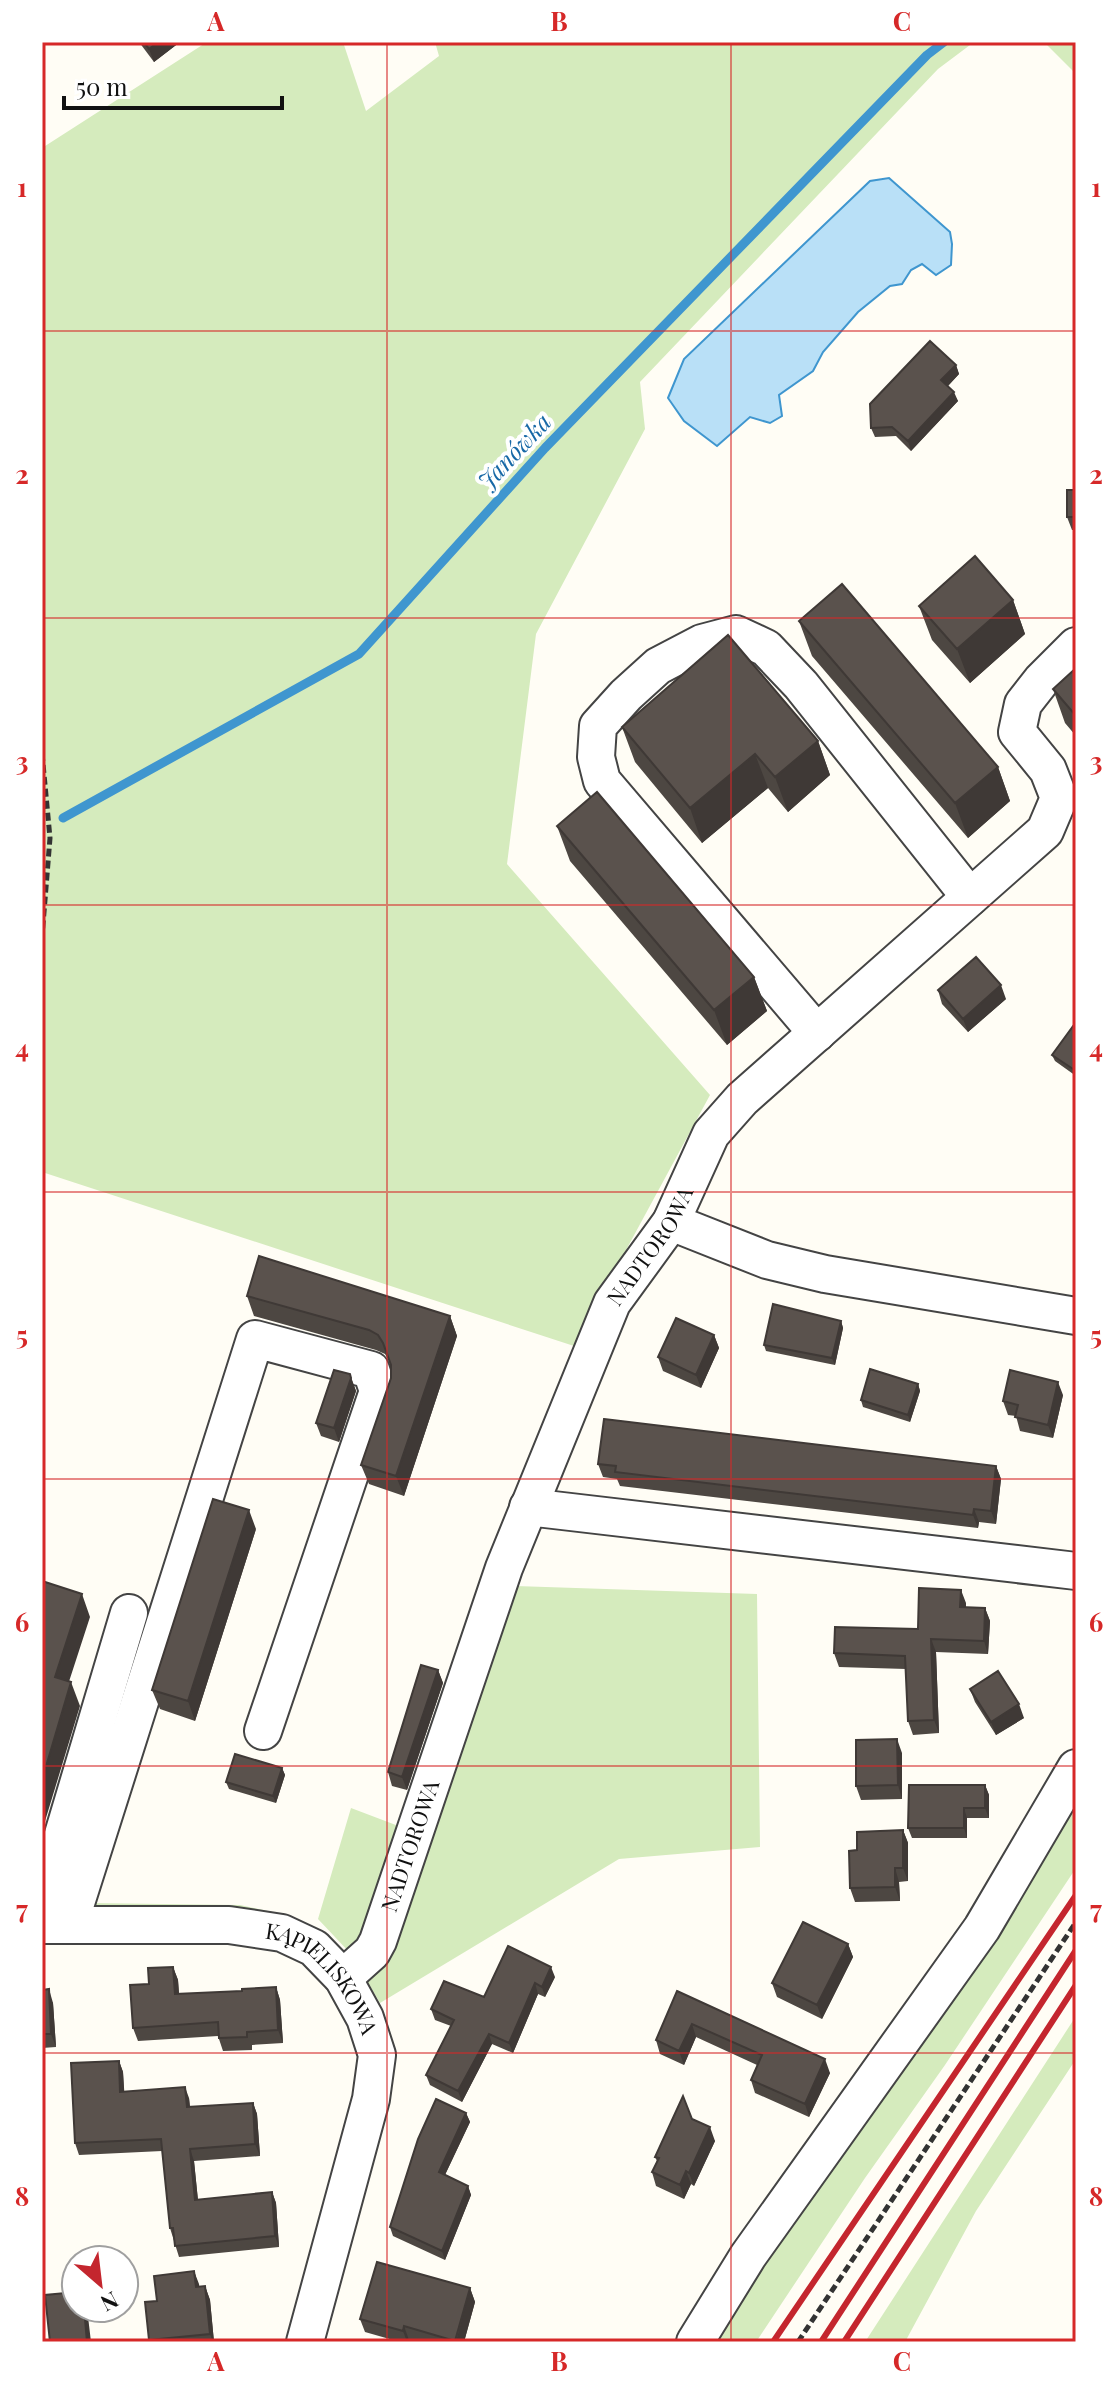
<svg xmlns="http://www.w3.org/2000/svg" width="1118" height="2384" viewBox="0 0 1118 2384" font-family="'Playfair Display',serif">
	<rect width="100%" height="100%" fill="#fffdf5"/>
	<!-- green -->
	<path fill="#d5ebbd" d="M207,42h136l23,69 73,-55 -4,-14h539l-36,27 -298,313 5,47 -109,205 -29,230 203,231 -136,251 -532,-174v-1024z
		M1044,42h32v32z
		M489,1585l268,9 3,253 -141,12 -239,144 -29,-49 -33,-35 33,-111 58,22z
		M1076,1787v81l-131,197 -80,113 -109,164h-56z
		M86,1903l154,2 37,8 20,8 -202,-9z
		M1076,2016v43l-100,152 -71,131h-40z"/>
	<!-- water -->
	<path fill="#b9e0f7" stroke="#3f96cf" stroke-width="2" d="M889,178l61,54 2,12 -1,21 -15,10 -14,-11 -11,6 -9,14 -12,2 -32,26 -35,40 -10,19 -34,24 3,21 -12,7 -20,-6 -33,29 -33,-25 -16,-23 16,-39 186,-178z"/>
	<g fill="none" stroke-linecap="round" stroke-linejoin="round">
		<!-- stream -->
		<path stroke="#3f96cf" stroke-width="9" d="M63,818l296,-164 186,-206 382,-393 17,-13"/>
		<defs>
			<g id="minor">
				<path d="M817,1033l-215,-252 -6,-24 2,-31 28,-31 32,-29 44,-23 34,-9 30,14 35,37 169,212"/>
				<path d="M671,1222l96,38 58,14 251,42"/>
				<path d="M528,1507l548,64"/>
				<path d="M42,1905l87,-292"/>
				<path id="s1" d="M42,1925h187l53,8 32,15 29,30 22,40 12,37 -6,44 -66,243"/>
				<path d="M69,1925l186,-586 116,31 7,21 -115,340"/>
				<path id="s2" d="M343,1978l29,-26 6,-11 126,-373 108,-265 59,-81 40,-88 31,-35 303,-268 14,-33 -11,-28 -31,-38 6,-28 18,-23 35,-35"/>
				<path d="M695,2342l53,-86 234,-328 94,-160"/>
			</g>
		</defs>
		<!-- minor casing -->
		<use href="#minor" stroke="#444" stroke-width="40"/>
		<!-- path -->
		<path stroke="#333" stroke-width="5" stroke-dasharray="8 4" stroke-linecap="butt" d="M42,753l8,85 -8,99
			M798,2342l278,-420"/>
		<!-- minor -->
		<use href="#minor" stroke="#fff" stroke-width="36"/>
		<!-- rail -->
		<path stroke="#c4262e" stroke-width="6" d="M773,2342l303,-447
			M821,2342l255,-392
			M844,2342l232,-357"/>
	</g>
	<!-- wall -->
	<path fill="#4d4742" d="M139,42h41l-26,20z
		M956,365l3,9 -11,12 10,15 -47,50 -15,-15 -21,1 -4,-9z
		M1076,490v40h-4l-5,-13z
		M1013,600l12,34 -55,49 -38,-43 -13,-34z
		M799,621l199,146 12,34 -42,37 -156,-182z
		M1076,668v68l-11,-13 -12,-34z
		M622,727l196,14 12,34 -42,37 -20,-24 -66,55 -67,-81z
		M557,826l197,151 13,34 -40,34 -157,-184z
		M938,990l68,9 -38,33 -26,-28z
		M1076,1022v54l-21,-15 -3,-6z
		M247,1296l203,20 7,20 -53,160 -35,-12 -8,-19 30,-87v-13l-6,-11 -9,-4 -122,-34z
		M841,1321l2,7 -8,37 -69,-14 -2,-6z
		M714,1335l5,13 -18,40 -38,-17 -5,-14z
		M350,1374l6,17 -17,51 -18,-6 -5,-13z
		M918,1384l2,7 -10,31 -47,-15 -2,-7z
		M1063,1395l-10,43 -33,-7 -4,-15 -8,-1 -5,-14z
		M598,1464l398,2 5,13 -5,45 -17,-2 -1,6 -358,-42 -3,-7 -14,-2z
		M256,1529l-61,192 -35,-12 -8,-19z
		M966,1603v4l19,1 5,13 -2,33 -52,-2 3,81 -26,2 -5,-14 -2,-52 -67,-2 -5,-14 84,-24z
		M438,1670l5,13 -36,107 -15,-4 -4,-14z
		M970,1689l54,29 -28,17 -21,-33z
		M902,1753v46l-41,1 -5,-14z
		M282,1768l3,7 -9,28 -47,-14 -3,-7z
		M985,1785l4,10v23h-22v20h-55l-4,-10z
		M903,1830l5,13v38l-9,1 1,19 -45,1 -5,-14 7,-38z
		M848,1944l5,13 -31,62 -45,-22 -5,-14z
		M173,1967l5,13 1,14 63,-3 34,-4 4,13 3,43 -31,2v5l-29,1 -5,-15 -80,5 -5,-13 16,-44z
		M555,1977l-10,20 -7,-3 -25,59 -21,-9 -30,58 -32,-17 -4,-10 25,-49 -16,-6 -4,-11 53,-12z
		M42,1990l11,13 3,44 -14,1z
		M677,1991l153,82 -21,44 -54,-24 -4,-13 6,-15 -61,-28 -12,28 -24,-11 -4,-14z
		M119,2061l4,11 1,20 65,6 1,9 63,-4 4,11 3,42 -66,5 4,39 74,-8 4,11 3,44 -100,10 -9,-29 -8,-77 -83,4 -4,-12z
		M466,2113l4,9 -25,53 23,11 3,9 -26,65 -52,-24 -3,-9z
		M692,2119l23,22 -21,45 -3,-2 -7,15 -28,-13 -4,-14 5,-11 -2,-4z
		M194,2271l5,16 6,-1 5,14 4,42h-64l-1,-2 8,-39z
		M470,2288l5,14 -11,40h-47l-8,-2 -1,2h-8l-35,-10 -5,-13z"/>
	<!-- shaded-wall -->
	<path fill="#3f3936" d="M158,42h22l-26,20 -5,-13z
		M956,365l3,9 -14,15 -4,-9z
		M954,392l4,9 -47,50 -3,-10z
		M1013,600l12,34 -55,49 -13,-34z
		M818,741l12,34 -42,37 -13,-35z
		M755,754l13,34 -66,55 -12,-35z
		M998,767l12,34 -42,37 -13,-35z
		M754,977l13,34 -40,34 -13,-35z
		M1001,985l5,14 -38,33 -5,-13z
		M450,1316l7,20 -53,160 -8,-20z
		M841,1321l2,7 -8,37 -3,-7z
		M714,1335l5,13 -18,40 -5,-13z
		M351,1378l5,13 -17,51 -5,-14z
		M1058,1382l5,13 -10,43 -5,-13z
		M918,1384l2,7 -10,31 -2,-7z
		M996,1466l5,13 -5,45 -5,-13z
		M974,1509l5,13 -1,6 -5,-13z
		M249,1510l7,19 -61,192 -7,-20z
		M961,1590l5,13 -1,17 -5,-13z
		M82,1594l8,23 -27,83 -8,-23z
		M985,1608l5,13 -2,33 -4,-13z
		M931,1639l5,13 3,81 -5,-13z
		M438,1670l5,13 -36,107 -5,-13z
		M71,1682l9,24 -38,125v-51z
		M1019,1704l5,14 -28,17 -5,-13z
		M897,1739l5,14v46l-4,-14z
		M282,1768l3,7 -9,28 -3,-7z
		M985,1785l4,10v23l-4,-10z
		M964,1808l3,10v20l-3,-10z
		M903,1830l5,13v38l-5,-13z
		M895,1868l4,14 1,19 -5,-14z
		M848,1944l5,13 -31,62 -5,-14z
		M173,1967l5,13 2,28 -5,-14z
		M551,1967l4,10 -10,20 -3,-10z
		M535,1983l3,11 -25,59 -4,-10z
		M276,1987l4,13 3,43 -5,-13z
		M49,1989l4,14 3,44 -5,-13z
		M692,2024l4,13 -12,28 -5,-14z
		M489,2034l3,10 -30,58 -4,-11z
		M825,2059l5,14 -21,44 -4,-13z
		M119,2061l4,11 2,31 -5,-11z
		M185,2087l4,11 2,20 -4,-11z
		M253,2103l4,11 3,42 -5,-12z
		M466,2113l4,9 -28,59 -3,-9z
		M710,2127l5,14 -21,45 -5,-13z
		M190,2149l4,12 5,50 -4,-11z
		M686,2171l5,13 -7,15 -4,-14z
		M468,2186l3,9 -26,65 -3,-9z
		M272,2192l4,11 3,44 -4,-11z
		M194,2271l5,13 2,16 -5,-13z
		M205,2286l5,14 4,42h-1l-3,-8z
		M470,2288l5,14 -11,40h-8z
		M84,2308h3l4,34h-4z
		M404,2326l5,14 -1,2h-1l-4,-11z"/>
	<!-- building -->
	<path fill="#5a524d" stroke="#3f3936" stroke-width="2" d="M144,42h14l-9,7z
		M930,341l26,24 -15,15 13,12 -46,49 -16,-14 -21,1 -1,-24z
		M1067,490h9v27h-9z
		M975,556l38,44 -56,49 -38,-43z
		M842,584l156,183 -43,36 -156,-182z
		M728,635l90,106 -43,36 -20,-23 -65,54 -68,-81z
		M1076,668v48l-23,-27z
		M597,792l157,185 -40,33 -157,-184z
		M976,957l25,28 -38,34 -25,-29z
		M1076,1022v49l-24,-16z
		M259,1256l191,60 -54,160 -35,-11 30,-87v-13l-8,-22 -5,-8 -9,-5 -122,-34z
		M773,1304l68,17 -9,37 -68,-13z
		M676,1318l38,17 -18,40 -38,-18z
		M870,1369l48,15 -10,31 -47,-15z
		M334,1370l16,4 1,4 -17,50 -18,-5z
		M1010,1370l48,12 -10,43 -33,-8 3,-12 -15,-4z
		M604,1419l392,47 -5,45 -17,-2 -1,6 -358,-43 1,-6 -18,-2z
		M213,1499l36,11 -61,191 -36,-11z
		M42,1581l40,13 -27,83 16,5 -29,98z
		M919,1588l42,2 -1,17 25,1 -1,33 -53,-2 3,81 -26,1 -3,-65 -71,-3 1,-26 83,2z
		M421,1665l17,5 -36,107 -14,-5z
		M998,1671l21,33 -28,18 -21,-33z
		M897,1739l1,46 -42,1v-46z
		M235,1754l47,14 -9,28 -47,-14z
		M909,1785h76v23h-21v20h-56z
		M903,1830v38h-8v19l-45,1 -1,-37 8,-1v-18z
		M803,1922l45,22 -31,61 -45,-22z
		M508,1946l43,21 -9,20 -7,-4 -26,60 -20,-9 -31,57 -32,-16 28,-55 -23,-11 13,-28 40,16z
		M173,1967l2,27 67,-3v-2l34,-2 2,43 -31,2v5l-28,1 -1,-16 -85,6 -3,-43 19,-1 -1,-16z
		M49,1989l2,45h-9v-44z
		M677,1991l148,68 -20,45 -54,-24 11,-25 -70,-31 -13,27 -23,-11z
		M119,2061l1,31 65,-5 2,20 66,-4 2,41 -65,5 5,51 77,-8 3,44 -100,10 -2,-18h-3l-9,-89 -86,4 -4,-80z
		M683,2096l9,23 18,8 -21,46 -3,-2 -6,14 -28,-13 7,-14 -4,-1z
		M436,2099l30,14 -27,59 29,14 -26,65 -52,-24 28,-88z
		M377,2262l93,26 -15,53 -51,-15 -1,5 -43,-12z
		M194,2271l2,16 9,-1 5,48 -61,6 -4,-38 12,-1 -3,-25z
		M76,2292v16h8l3,34h-37l-5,-47z"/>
	<!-- grid -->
	<path fill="none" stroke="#d62828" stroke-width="2" stroke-opacity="0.55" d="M387,42v2300M731,42v2300M42,331h1034M42,618h1034M42,905h1034M42,1192h1034M42,1479h1034M42,1766h1034M42,2053h1034"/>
	<g text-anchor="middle" stroke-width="8" stroke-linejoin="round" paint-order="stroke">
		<!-- street labels -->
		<g font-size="22" fill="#111" stroke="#fff">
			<text dy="8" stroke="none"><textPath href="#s2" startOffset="800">NADTOROWA</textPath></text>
			<text dy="8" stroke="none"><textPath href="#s2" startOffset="152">NADTOROWA</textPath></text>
			<text dy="8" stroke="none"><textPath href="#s1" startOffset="302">KĄPIELISKOWA</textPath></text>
		</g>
		<!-- water labels -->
		<g font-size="24" font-style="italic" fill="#1768a6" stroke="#fff">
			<text transform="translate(515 452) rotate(-47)" y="8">Janówka</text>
		</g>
	</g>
	<!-- border -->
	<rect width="1118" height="2384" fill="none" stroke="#ffffff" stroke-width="88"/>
	<!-- north arrow -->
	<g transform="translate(100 2284) rotate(152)"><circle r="38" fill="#ffffff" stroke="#a0a0a0" stroke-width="2"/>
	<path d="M0-6L14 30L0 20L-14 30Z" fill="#c4262e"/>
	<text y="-12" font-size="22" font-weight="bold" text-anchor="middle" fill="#111111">N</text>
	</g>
	<!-- scale -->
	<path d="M64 96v12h218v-12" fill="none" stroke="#111111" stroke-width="4"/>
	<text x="76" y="96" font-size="24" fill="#111111" stroke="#ffffff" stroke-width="6" paint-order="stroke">50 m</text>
	<rect x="44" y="44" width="1030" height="2296" fill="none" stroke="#d62828" stroke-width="3"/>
	<g font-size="26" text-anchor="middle" font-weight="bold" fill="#d62828">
		<text x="216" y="31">A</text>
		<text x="559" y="31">B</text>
		<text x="902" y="31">C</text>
		<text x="22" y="197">1</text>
		<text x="1096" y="197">1</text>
		<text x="22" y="484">2</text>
		<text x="1096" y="484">2</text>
		<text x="22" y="771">3</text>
		<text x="1096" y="771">3</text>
		<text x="22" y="1058">4</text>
		<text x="1096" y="1058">4</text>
		<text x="22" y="1345">5</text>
		<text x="1096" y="1345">5</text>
		<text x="22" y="1632">6</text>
		<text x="1096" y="1632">6</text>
		<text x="22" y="1919">7</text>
		<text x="1096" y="1919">7</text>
		<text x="22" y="2206">8</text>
		<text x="1096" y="2206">8</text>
		<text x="216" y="2371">A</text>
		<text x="559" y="2371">B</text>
		<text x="902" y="2371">C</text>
	</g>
</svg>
